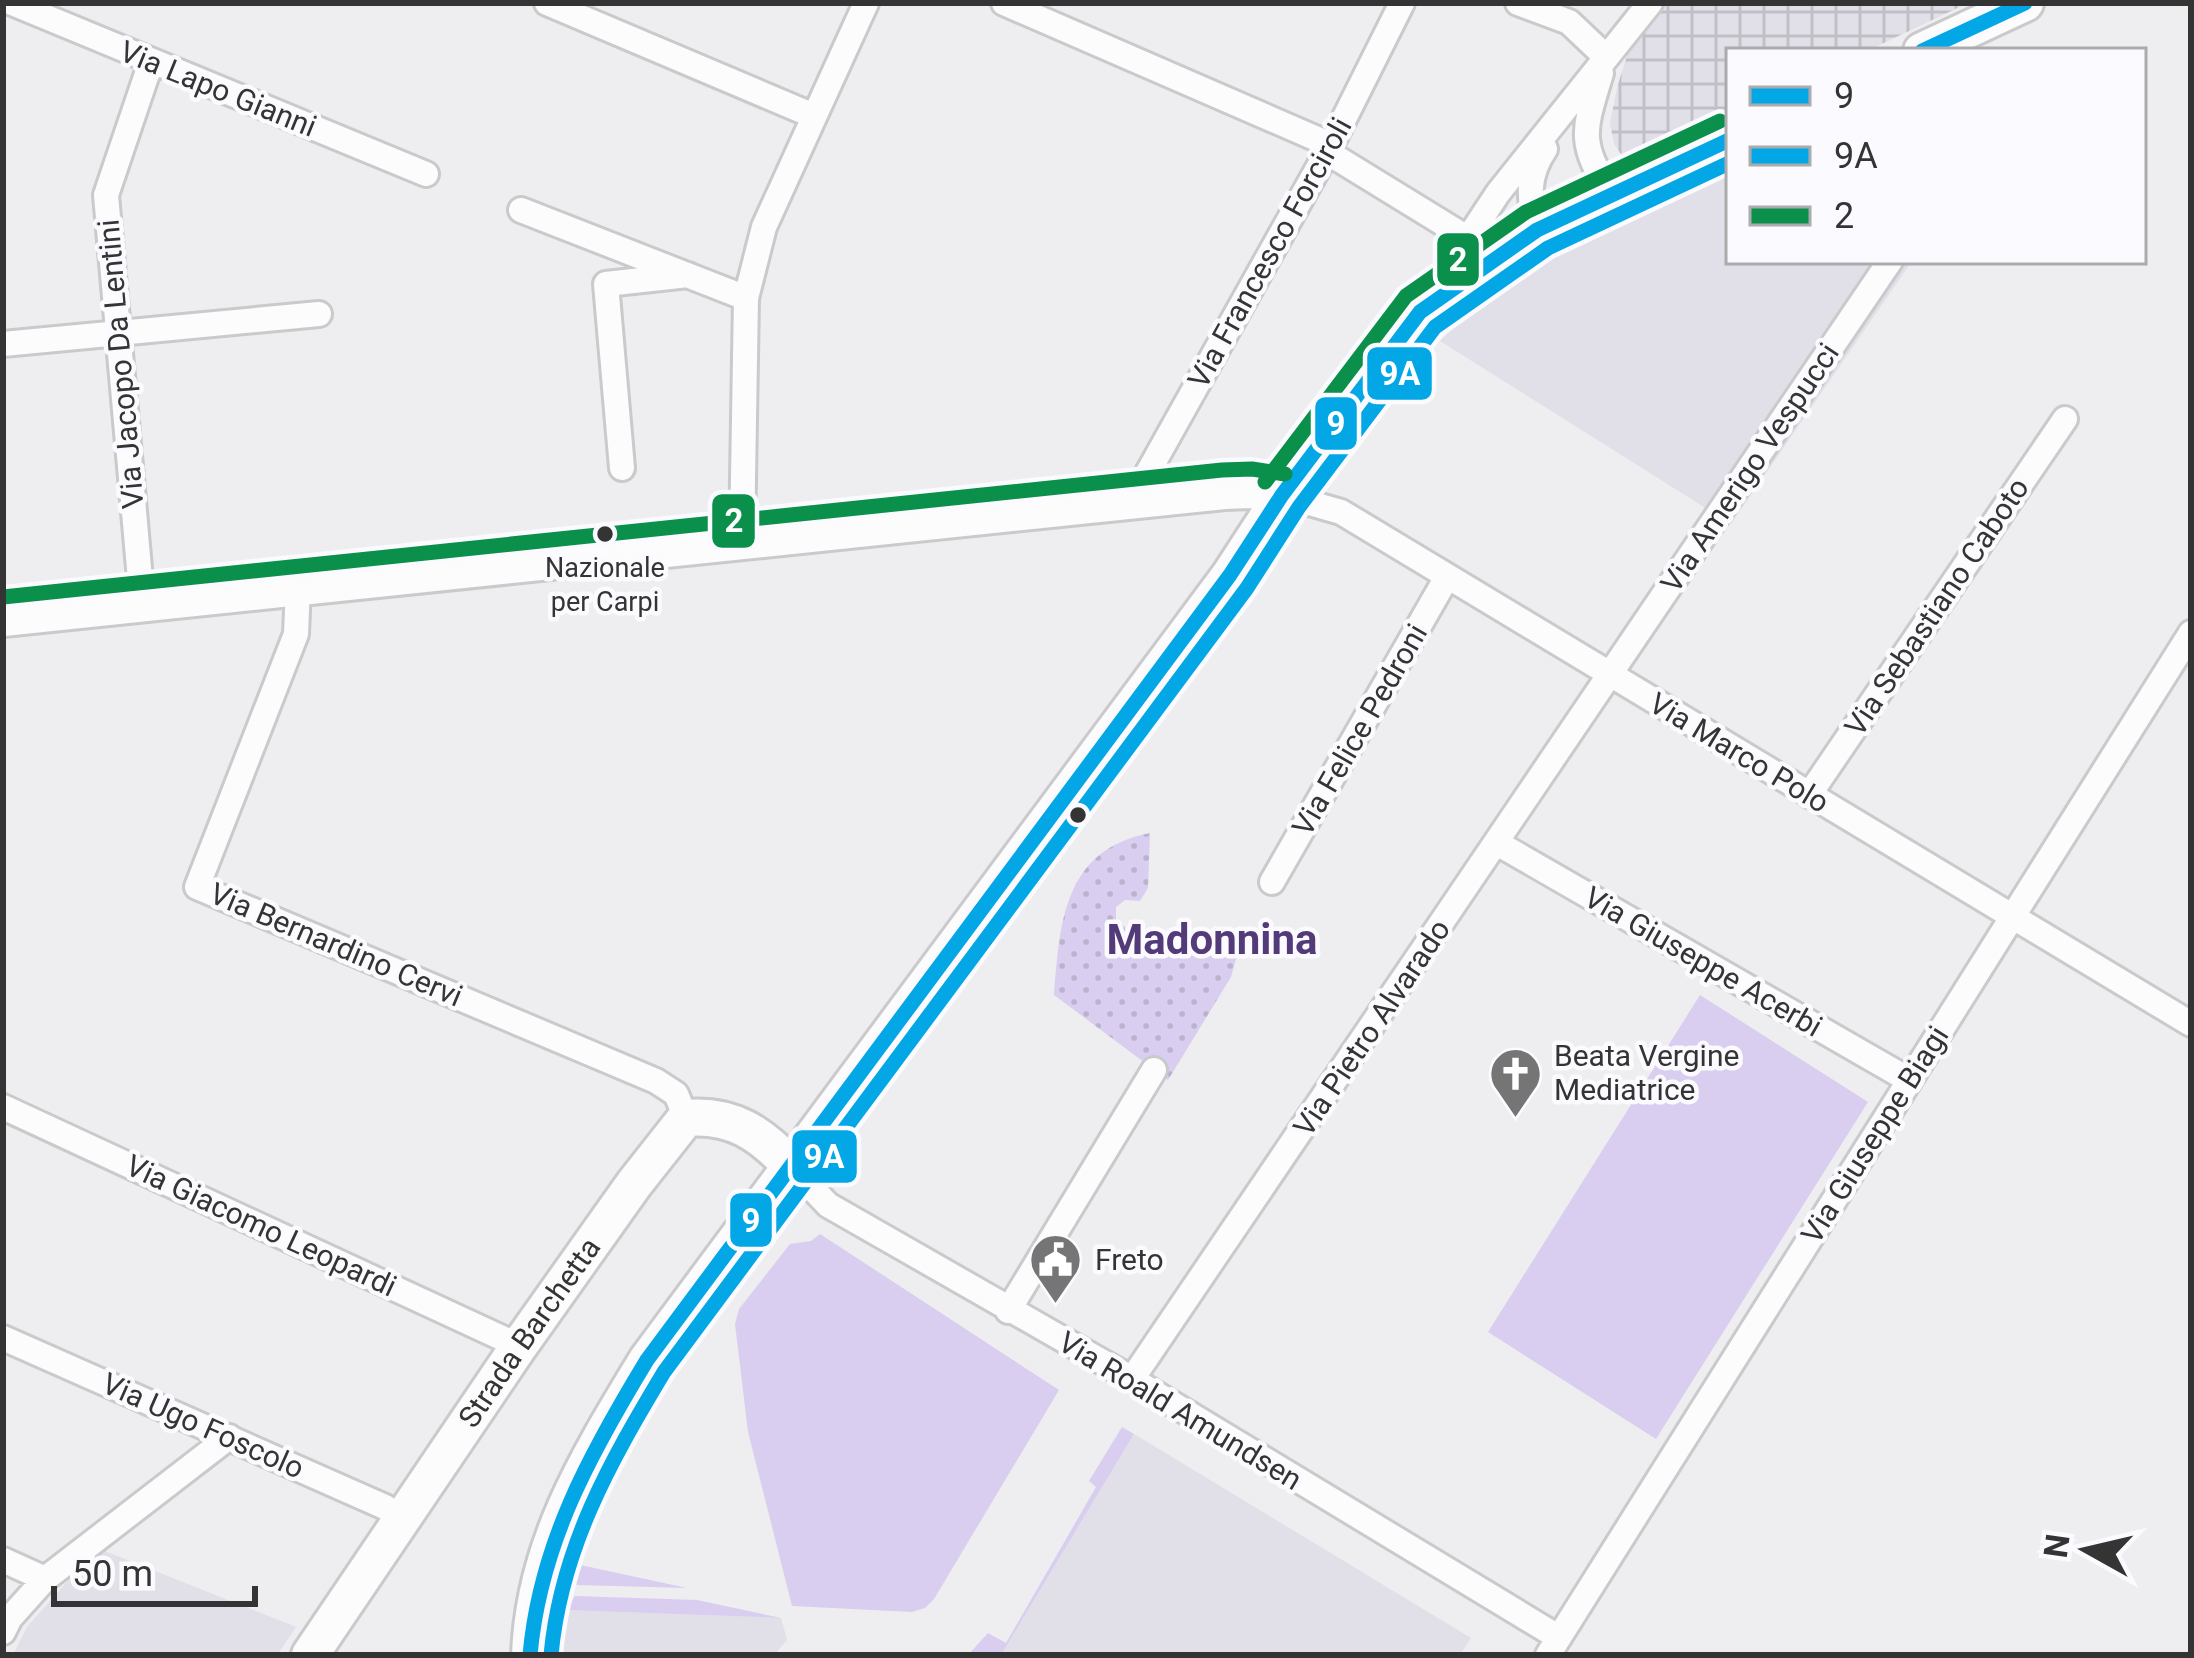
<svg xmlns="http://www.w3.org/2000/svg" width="2194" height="1658" viewBox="0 0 2194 1658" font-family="Roboto,sans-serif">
	<defs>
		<pattern id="industrial-grid" width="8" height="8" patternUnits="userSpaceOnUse" patternTransform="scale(3)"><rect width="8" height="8" fill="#e1dfe7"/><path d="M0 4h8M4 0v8" fill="none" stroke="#c2c0c7"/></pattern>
		<pattern id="park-dots" width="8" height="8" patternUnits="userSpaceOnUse" patternTransform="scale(3)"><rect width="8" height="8" fill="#d9ceef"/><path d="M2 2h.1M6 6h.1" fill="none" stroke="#bbb2ce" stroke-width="1.8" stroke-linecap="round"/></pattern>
	</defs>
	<rect width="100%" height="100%" fill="#eeedf0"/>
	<!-- built -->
	<path fill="#e1dfe7" d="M1729,168v93h183l-181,263 -291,-183 58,-58z
		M1134,1434l337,204 -11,17h-459z
		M97,1548l199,79 -19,28h-264l14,-28z
		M566,1610l215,8 6,22 -13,15h-212z"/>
	<!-- industrial -->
	<path fill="url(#industrial-grid)" d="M1665,3h303l-101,48h-138v66l-83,39 -21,4 -11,-16 -4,-21 7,-35 11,-36z"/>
	<!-- green -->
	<path fill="#d9ceef" d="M1700,995l168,107 -212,337 -168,-107z
		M820,1234l239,156 -125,209 -9,9 -13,4 -120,-6 -44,-174 -13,-108 4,-15 51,-65 21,-3z
		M1122,1427l12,7 -133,221h-33l20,-22 18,10 90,-156 -7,-6z
		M571,1563l116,25 -110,-3 -5,-5z
		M575,1596l122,4 84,18 -215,-8z"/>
	<!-- park -->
	<path fill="url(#park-dots)" d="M1150,833l-2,55 -8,13 -15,-1 -9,7v13l9,7v16l113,9 -7,25 -63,103 -114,-85c6,-72 9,-145 96,-162z"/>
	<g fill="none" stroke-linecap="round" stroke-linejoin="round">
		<defs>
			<path id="street" d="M12,3l414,171
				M547,3l267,113
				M1004,3l327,142
				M1518,3l51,19 37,35
				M1601,73c-17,57 -24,68 10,121
				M1327,152l140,86
				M521,210l225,88
				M1537,230c-8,-31 -11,-53 8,-81
				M1428,299l70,-106 152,-190
				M3,344l316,-30
				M622,468l-16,-184 82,-9
				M1282,495l59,17 850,512
				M1132,501l199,-356 71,-142
				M742,539l4,-241 18,-71 102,-224
				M298,586l-2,48 -99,253 459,194 20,13 10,24
				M142,602l-36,-407 45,-133
				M1809,795l256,-376
				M1497,843l412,237
				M1272,882l175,-305
				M3,1107l516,239
				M791,1166l37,39 292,167 438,265
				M1008,1311l146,-241
				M3,1338l382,169 15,11
				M1132,1379l758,-1118
				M3,1560l42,19
				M3,1632l7,-14 35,-39 184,-142
				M1548,1655l643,-1022"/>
			<g id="secondary">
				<path d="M1922,51l103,-48"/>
				<path d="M3,618l1221,-127 27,-1 31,5"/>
				<path id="s1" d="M310,1655l209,-309 115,-162 52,-66c47,-4 75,16 105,48"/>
				<path d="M530,1655c4,-113 61,-202 117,-295l583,-785 52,-80 138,-183 117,-82 192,-90"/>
			</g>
		</defs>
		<!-- street casing -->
		<use href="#street" stroke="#cac9cc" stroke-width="30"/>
		<!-- secondary casing -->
		<use href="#secondary" stroke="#cac9cc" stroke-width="42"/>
		<!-- street -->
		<use href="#street" stroke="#fcfcfd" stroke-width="24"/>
		<!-- secondary -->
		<use href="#secondary" stroke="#fcfcfd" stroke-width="36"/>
		<defs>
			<path id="bus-1" d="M1922,51l103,-48
				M530,1655c10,-111 60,-201 117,-295l583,-785 52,-80 138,-183 117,-82 192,-90"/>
			<path id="bus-2" d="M551,1655c10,-107 59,-193 113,-283l583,-784 52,-81 136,-180 113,-79 181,-85"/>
			<path id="bus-3" d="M1265,482l141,-186 120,-84 194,-91
				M3,597l1219,-127 30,-1 33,5"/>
		</defs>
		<!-- bus-1 casing -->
		<use href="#bus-1" stroke="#fbfafe" stroke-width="24"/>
		<!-- bus-2 casing -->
		<use href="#bus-2" stroke="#fbfafe" stroke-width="24"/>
		<!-- bus-3 casing -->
		<use href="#bus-3" stroke="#fbfafe" stroke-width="24"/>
		<!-- bus-1 -->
		<use href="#bus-1" stroke="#03a7e6" stroke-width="15"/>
		<!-- bus-2 -->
		<use href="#bus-2" stroke="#03a7e6" stroke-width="15"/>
		<!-- bus-3 -->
		<use href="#bus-3" stroke="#0a904b" stroke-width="15"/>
	</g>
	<!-- icons -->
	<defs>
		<symbol id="church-pin" viewBox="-11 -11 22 30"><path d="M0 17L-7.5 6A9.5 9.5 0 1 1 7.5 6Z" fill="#757576" stroke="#fbfafe"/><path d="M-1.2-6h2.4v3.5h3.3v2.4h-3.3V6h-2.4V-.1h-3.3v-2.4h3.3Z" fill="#fff"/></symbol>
		<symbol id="civic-pin" viewBox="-11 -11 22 30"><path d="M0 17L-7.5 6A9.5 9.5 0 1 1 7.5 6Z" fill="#757576" stroke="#fbfafe"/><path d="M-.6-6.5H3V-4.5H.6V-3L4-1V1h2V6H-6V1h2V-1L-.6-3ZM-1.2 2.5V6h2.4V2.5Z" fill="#fff"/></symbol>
	</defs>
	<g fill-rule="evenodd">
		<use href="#church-pin" x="1486" y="1044" width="59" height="81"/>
		<use href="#civic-pin" x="1026" y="1230" width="59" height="81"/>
	</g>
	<!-- markers -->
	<g fill="#343435" stroke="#fbfafe" stroke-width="4.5">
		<circle cx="605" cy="534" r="10"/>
		<circle cx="1078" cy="815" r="10"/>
	</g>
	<g text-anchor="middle" stroke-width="9" stroke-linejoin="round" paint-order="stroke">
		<!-- bus labels -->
		<g font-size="27" fill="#343435" stroke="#fbfafe">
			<text x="605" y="577">Nazionale<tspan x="605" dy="34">per Carpi</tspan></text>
		</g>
		<!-- street labels -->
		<g font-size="30" fill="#343435" stroke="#fbfafe">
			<text transform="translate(218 89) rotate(22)" y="10">Via Lapo Gianni</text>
			<text transform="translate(1270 253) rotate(-61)" y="10">Via Francesco Forciroli</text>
			<text transform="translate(121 364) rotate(-95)" y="10">Via Jacopo Da Lentini</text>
			<text transform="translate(1750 468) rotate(-56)" y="10">Via Amerigo Vespucci</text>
			<text transform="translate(1937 607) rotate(-56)" y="10">Via Sebastiano Caboto</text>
			<text transform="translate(1360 730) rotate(-60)" y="10">Via Felice Pedroni</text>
			<text transform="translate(1739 753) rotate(31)" y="10">Via Marco Polo</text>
			<text transform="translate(336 945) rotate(23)" y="10">Via Bernardino Cervi</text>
			<text transform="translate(1703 962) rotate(30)" y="10">Via Giuseppe Acerbi</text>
			<text transform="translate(1372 1028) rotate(-56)" y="10">Via Pietro Alvarado</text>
			<text transform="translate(1875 1135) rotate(-58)" y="10">Via Giuseppe Biagi</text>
			<text transform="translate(261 1226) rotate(25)" y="10">Via Giacomo Leopardi</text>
			<text dy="10" stroke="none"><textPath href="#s1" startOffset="390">Strada Barchetta</textPath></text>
			<text transform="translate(1180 1411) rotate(31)" y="10">Via Roald Amundsen</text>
			<text transform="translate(203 1426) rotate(24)" y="10">Via Ugo Foscolo</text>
		</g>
		<!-- poi labels -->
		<g font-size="30" fill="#343435" stroke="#fbfafe" text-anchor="start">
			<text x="1554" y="1066">Beata Vergine<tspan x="1554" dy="34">Mediatrice</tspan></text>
			<text x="1095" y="1270">Freto</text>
		</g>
		<!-- district labels -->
		<g font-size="42" font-weight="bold" fill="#523b78" stroke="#fbfafe">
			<text x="1212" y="954">Madonnina</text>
		</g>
	</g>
	<g stroke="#fbfafe" stroke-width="4.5">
		<rect x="1435" y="231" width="46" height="57" rx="12" fill="#0a904b"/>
		<rect x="1365" y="345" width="69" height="57" rx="12" fill="#03a7e6"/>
		<rect x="1313" y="395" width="46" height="57" rx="12" fill="#03a7e6"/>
		<rect x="710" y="492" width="47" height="58" rx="12" fill="#0a904b"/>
		<rect x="790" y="1128" width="69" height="57" rx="12" fill="#03a7e6"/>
		<rect x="728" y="1191" width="46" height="58" rx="12" fill="#03a7e6"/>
	</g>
	<g font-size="33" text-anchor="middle" font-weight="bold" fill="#fff">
		<text x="1458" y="271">2</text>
		<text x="1400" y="385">9A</text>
		<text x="1336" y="435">9</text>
		<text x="734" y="532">2</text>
		<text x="824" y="1168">9A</text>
		<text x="751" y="1232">9</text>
	</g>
	<!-- border -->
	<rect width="2194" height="1658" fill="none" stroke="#343435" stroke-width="12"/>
	<!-- legend -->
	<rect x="1726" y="48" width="420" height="216" fill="#fbfafe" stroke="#ababae" stroke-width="3"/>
	<rect x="1750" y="87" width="60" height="18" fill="#03a7e6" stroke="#ababae" stroke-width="3"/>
	<text x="1834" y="108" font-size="36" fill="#343435">9</text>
	<rect x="1750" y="147" width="60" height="18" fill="#03a7e6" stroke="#ababae" stroke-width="3"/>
	<text x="1834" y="168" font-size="36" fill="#343435">9A</text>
	<rect x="1750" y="207" width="60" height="18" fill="#0a904b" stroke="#ababae" stroke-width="3"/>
	<text x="1834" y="228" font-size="36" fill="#343435">2</text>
	<!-- north arrow -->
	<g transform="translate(2086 1550) rotate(278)" stroke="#fbfafe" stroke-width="9" paint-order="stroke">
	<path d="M0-9L21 45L0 30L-21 45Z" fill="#343435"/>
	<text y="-18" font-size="33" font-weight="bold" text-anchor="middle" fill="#343435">N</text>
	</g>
	<!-- scale -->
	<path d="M54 1586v18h201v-18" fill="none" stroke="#343435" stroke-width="6"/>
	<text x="72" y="1586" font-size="36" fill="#343435" stroke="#fbfafe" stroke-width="9" paint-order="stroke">50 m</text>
</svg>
